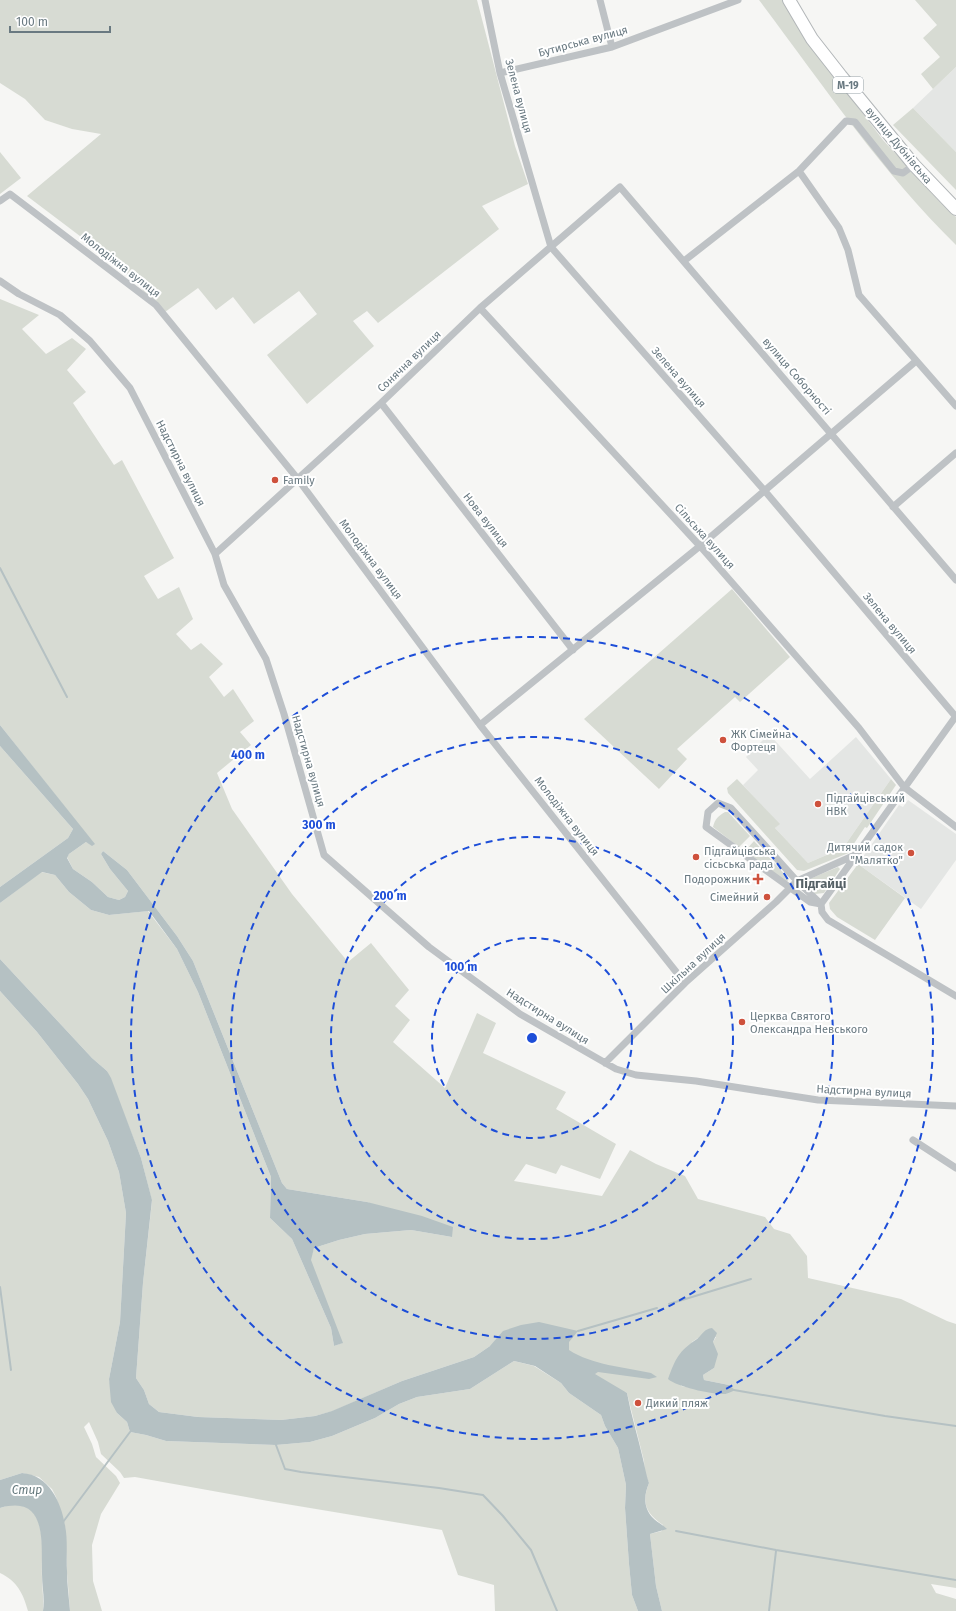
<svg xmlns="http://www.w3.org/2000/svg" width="956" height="1611" viewBox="0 0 956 1611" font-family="'Fira Sans',sans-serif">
	<rect width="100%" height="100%" fill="#f6f6f4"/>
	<!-- built -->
	<path fill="#e4e6e4" d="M956,67v85l-43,-44z
		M769,734l41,45 46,-42 35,42 -48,69 -35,15 -33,-35 4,-4 -36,-39 15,-15 -12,-13z
		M908,800l48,34v26l-35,49 -63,-45 41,-59 4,2z"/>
	<!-- green -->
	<path fill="#d7dbd3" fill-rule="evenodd" d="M0,0h477l38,146 13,38 -46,22 17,23 -121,94 -11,-12 -14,10 21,25 -67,58 -40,-49 50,-41 -18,-23 -45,33 -21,-27 -17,13 -18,-22 -33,24 -52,-51 -86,-65 74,-62 -29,-5 -27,-9 -20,-21 -25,-16z
		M759,0h24l24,40 76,100 56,61 17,16v28c-74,-73 -134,-161 -197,-245z
		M915,0h41v67l-23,22 -12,-15 19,-17 -17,-19 14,-13z
		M913,108l43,44v38l-63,-65z
		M0,152l21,26 -21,16z
		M0,299l39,16 -17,14 24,25 26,-16 14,11 -19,21 19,22 -13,11 41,62 8,-5 52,98 -30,18 14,23 21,-12 14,32 -17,15 15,16 10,-7 22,21 -14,13 15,20 9,-8 21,32 -14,11 11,13 -34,28 15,36 60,85 56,68 23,-19 38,47 -14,16 15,14 -17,22 52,46 32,-75 19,10 -13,30 83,39 -10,17 60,35 -16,35 -39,-14 -5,9 -30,-10 -12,17 88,15 28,-46 26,14 29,12 13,23 67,18 9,12 16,5 17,22 1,22 93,21 46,22 9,3v264l-25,-4 5,9 20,6v12h-294l-6,-25 -6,-52 12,-3 1,-6c-17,-12 -22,-22 -14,-42l-4,-10 -1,-12 -17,-68 -137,-47 -16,11 -72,24 -69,30 -18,5 -34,4 -83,-3 -39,-5 -10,-8 -5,-14 -8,-12 7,-95 9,-82 -11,-43 -34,-87 -15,-13 -92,-99v-56l41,-31 14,3 14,17 22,18 18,5 39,-4 29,38 21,43 73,185 -1,41 22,21 39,89 3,18 8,-3 -32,-83 4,-12 25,-8 26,-6 46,-4 41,7 -85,-35 -80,-13 -5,-6 -89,-222 -16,-25 -50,-66 -24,-19 -2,3 9,15 18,22 -3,6 -6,3 -11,-3 -16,-15 -19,-13 -6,-12 2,-3 17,-12 8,2 -94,-119zM716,1337l-3,5 1,26 -11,7 1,5 25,5 -2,9 -46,-8 11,-44 6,-4z
		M732,589l58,68 -50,45 -5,-5 -58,52 10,10 -28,30 -75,-70z
		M0,746l73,83 -5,9 -68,49z
		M737,779l43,45 -5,4 33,35 35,-15 48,-69 5,6 -29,43 -2,-1 -12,18 2,1 -4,6 -47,19 -7,-1 -69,-77 -1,-5z
		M725,812h3l22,24 -11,11 -26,-20c2,-8 5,-11 12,-15z
		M754,841l35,38 -3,4 -41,-32z
		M858,864l47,34 -30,42 -38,-23 -7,-8 -1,-6z
		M838,867l2,2 -16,24 -9,1 -9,-9 1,-5z
		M0,991l37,41 41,52 10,15 20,42 11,31 7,41 -6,109 -11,57 8,34 10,9 3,10 16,3 20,6 110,4 34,-3 22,-6 43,-18 24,-14 18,-7 53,-8 44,-28 20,5 27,17 8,10 32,22 4,11 13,22 8,37 -1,23 4,56 3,31 6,16h-143l-1,-26 -36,-10 -16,-45 -168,-28 -139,-25 -11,1 -4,-6 -19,-18 -3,-12 -9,-20 -5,5 8,17 4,13 20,19 4,7 -19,31 -9,31 1,36 9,30h-32l-3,-38 -2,-47 -9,-29 -4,-8 -13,-12 -17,-4 -22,7z
		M10,1505c8,0 17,0 23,7 13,17 8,45 9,65 0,11 2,22 1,34h-15c-5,-18 -11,-30 -28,-38v-65z"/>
	<!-- water -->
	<path fill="#b5c1c3" d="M0,725l95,119 -3,2 -6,-4 -17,12 -2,4 6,11 19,13 16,15 11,3 6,-3 3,-6 -18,-22 -9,-15 2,-3 24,19 50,66 16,25 89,222 5,6 80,13 55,14 31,11 -1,10 -41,-7 -46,4 -26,6 -25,8 -3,12 32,83 -9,3 -3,-18 -39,-89 -22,-21 1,-41 -73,-185 -21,-43 -28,-38 -40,4 -18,-5 -22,-18 -14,-17 -13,-3 -42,31v-16l68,-49 5,-9 -73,-83z
		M0,959l92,99 15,13 4,7 30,80 11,42 -9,83 -7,95 8,12 5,14 10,8 39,5 83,3 34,-4 17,-5 70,-30 72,-24 16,-11 13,-15 18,-6 18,-3 39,9 -9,11v8c23,15 55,17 82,23l6,4 -8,2 -51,-7 -3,2 32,19c4,22 11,44 16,66 2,8 3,16 6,24 -5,12 -6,23 3,34 4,5 10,7 15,12l-17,5 6,52 6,25h-24l-6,-16 -3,-31 -4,-56 1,-23 -8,-37 -13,-22 -4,-11 -32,-22 -8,-10 -26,-17 -21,-5 -44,28 -53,8 -18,7 -24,14 -43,18 -22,6 -34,3 -110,-4 -20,-6 -16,-3 -3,-10 -10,-9 -6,-11 -2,-23 11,-57 6,-109 -7,-41 -11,-31 -20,-42 -10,-15 -41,-52 -37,-41z
		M712,1328l5,5 -4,9 5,12 -4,14 -11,7 1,5 25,5 6,5c-2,1 -6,3 -9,4 -12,1 -49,-7 -58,-15 8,-21 10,-27 29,-40 6,-5 7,-10 15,-11z
		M22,1473c27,2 39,29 43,52 3,15 1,32 2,46 0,14 2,27 3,40h-27c2,-13 -1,-24 -1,-37 -1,-31 6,-80 -42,-66v-28z"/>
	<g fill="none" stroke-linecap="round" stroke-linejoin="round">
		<!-- stream -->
		<path stroke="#b5c1c3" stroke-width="2" d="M0,568l67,129
			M0,1287l11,83
			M669,1304l82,-25
			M578,1331l79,-23
			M734,1390l151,26 71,10
			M276,1445l9,24 16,3 138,16 44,7 20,21 28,34 26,61
			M63,1522l67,-90
			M676,1531l100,19 180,30
			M769,1611l7,-60"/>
		<defs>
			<path id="trunk" d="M789,0l23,39 29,37 73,89 42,44"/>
		</defs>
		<!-- trunk casing -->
		<use href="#trunk" stroke="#b2b6b8" stroke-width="14"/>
		<!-- minor -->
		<path stroke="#bec2c5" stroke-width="7" d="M485,0l15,73 51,174 213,243 192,227
			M600,0l12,47
			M500,73l112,-26 126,-47
			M799,171l40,57 9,22 11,45 97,111
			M0,201l10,-7 146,111 141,173 183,247 205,258
			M684,261l115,-90 47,-50 9,1 39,49 9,2 11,-8
			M0,281l19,13 41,21 30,26 40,47 85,166 9,31 42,74 18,55 40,141 105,92 91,67 96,55 20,6 60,6 122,19 138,6
			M480,308l220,238 159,182 45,59 52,40
			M381,403l192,247
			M893,507l63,-54
			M215,554l166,-151 99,-95 140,-121 336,393
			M480,725l220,-179 216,-185
			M718,803l13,5 66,73 24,23 -11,-2 -104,-75 2,-15z
			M821,904l135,-188
			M821,904l1,8 6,8 128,76
			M605,1063l80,-80 91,-81 21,-21 58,-26
			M913,1140l43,28"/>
		<!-- trunk -->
		<use href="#trunk" stroke="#fff" stroke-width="12"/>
	</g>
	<!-- distance rings -->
	<g fill="none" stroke="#1d4ed8" stroke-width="2" stroke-dasharray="7 5">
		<circle cx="532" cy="1038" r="100"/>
		<circle cx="532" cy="1038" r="201"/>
		<circle cx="532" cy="1038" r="301"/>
		<circle cx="532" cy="1038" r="401"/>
	</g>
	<!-- markers -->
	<g fill="#ce513c" stroke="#fff" stroke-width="1.5">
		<circle cx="275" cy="480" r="4"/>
		<circle cx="723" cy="740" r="4"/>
		<circle cx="818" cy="804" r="4"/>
		<circle cx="911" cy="853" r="4"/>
		<circle cx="696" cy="857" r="4"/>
		<path d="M756 873h4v4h4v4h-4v4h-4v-4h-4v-4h4z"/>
		<circle cx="767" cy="897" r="4"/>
		<circle cx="742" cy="1022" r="4"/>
		<circle cx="638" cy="1403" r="4"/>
	</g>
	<g text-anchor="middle" stroke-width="4" stroke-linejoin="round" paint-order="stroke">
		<!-- shield labels -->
		<rect fill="#fff" stroke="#96a1a7" stroke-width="1" x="833" y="77" width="30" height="16" rx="3"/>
		<g font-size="10" font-weight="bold" fill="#697981">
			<text x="848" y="89">М-19</text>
		</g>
		<!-- street labels -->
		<g font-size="11" fill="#697981" stroke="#fff">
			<text transform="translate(583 41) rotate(-15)" y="4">Бутирська вулиця</text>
			<text transform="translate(519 96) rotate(75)" y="4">Зелена вулиця</text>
			<text transform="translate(899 145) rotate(50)" y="4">вулиця Дубнівська</text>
			<text transform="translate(121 265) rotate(38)" y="4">Молодіжна вулиця</text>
			<text transform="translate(409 361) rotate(-44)" y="4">Сонячна вулиця</text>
			<text transform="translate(797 376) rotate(49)" y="4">вулиця Соборності</text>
			<text transform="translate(679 377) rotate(49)" y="4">Зелена вулиця</text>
			<text transform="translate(181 463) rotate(63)" y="4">Надстирна вулиця</text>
			<text transform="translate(486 520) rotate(52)" y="4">Нова вулиця</text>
			<text transform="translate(705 536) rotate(48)" y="4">Сільська вулиця</text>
			<text transform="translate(371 559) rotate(53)" y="4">Молодіжна вулиця</text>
			<text transform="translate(890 623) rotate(50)" y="4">Зелена вулиця</text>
			<text transform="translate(309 761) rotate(74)" y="4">Надстирна вулиця</text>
			<text transform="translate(567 816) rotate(52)" y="4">Молодіжна вулиця</text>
			<text transform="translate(693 963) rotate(-43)" y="4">Шкільна вулиця</text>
			<text transform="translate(548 1016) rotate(32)" y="4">Надстирна вулиця</text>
			<text transform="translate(864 1091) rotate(3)" y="4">Надстирна вулиця</text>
		</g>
		<!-- poi labels -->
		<g font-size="11" fill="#697981" stroke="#fff" text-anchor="start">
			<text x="283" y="484">Family</text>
			<text x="731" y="738">ЖК Сімейна<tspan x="731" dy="13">Фортеця</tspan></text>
			<text x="826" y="802">Підгайцівський<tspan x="826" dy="13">НВК</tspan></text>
			<text x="903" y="851" text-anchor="end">Дитячий садок<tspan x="903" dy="13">"Малятко"</tspan></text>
			<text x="704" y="855">Підгайцівська<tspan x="704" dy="13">сісьська рада</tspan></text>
			<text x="750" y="883" text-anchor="end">Подорожник</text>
			<text x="759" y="901" text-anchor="end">Сімейний</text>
			<text x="750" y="1020">Церква Святого<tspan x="750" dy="13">Олександра Невського</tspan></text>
			<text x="646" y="1407">Дикий пляж</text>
		</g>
		<!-- water labels -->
		<g font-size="12" font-style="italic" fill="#65797d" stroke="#fff">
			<text x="27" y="1494">Стир</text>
		</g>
		<!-- quarter labels -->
		<g font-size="13" font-weight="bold" fill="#566167" stroke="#fff">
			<text x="821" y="888">Підгайці</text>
		</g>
	</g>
	<circle cx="532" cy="1038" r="6" fill="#1d4ed8" stroke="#fff" stroke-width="2"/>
	<g font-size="12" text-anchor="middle" font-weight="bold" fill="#1d4ed8" stroke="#fff" stroke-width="4" stroke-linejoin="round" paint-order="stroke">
		<text x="248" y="759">400 m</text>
		<text x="319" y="829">300 m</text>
		<text x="390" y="900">200 m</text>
		<text x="461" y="971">100 m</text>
	</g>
	<!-- scale -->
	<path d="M10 26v6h100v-6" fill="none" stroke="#697981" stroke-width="2"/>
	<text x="16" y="26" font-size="12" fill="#697981" stroke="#ffffff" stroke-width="3" paint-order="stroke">100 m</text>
</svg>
